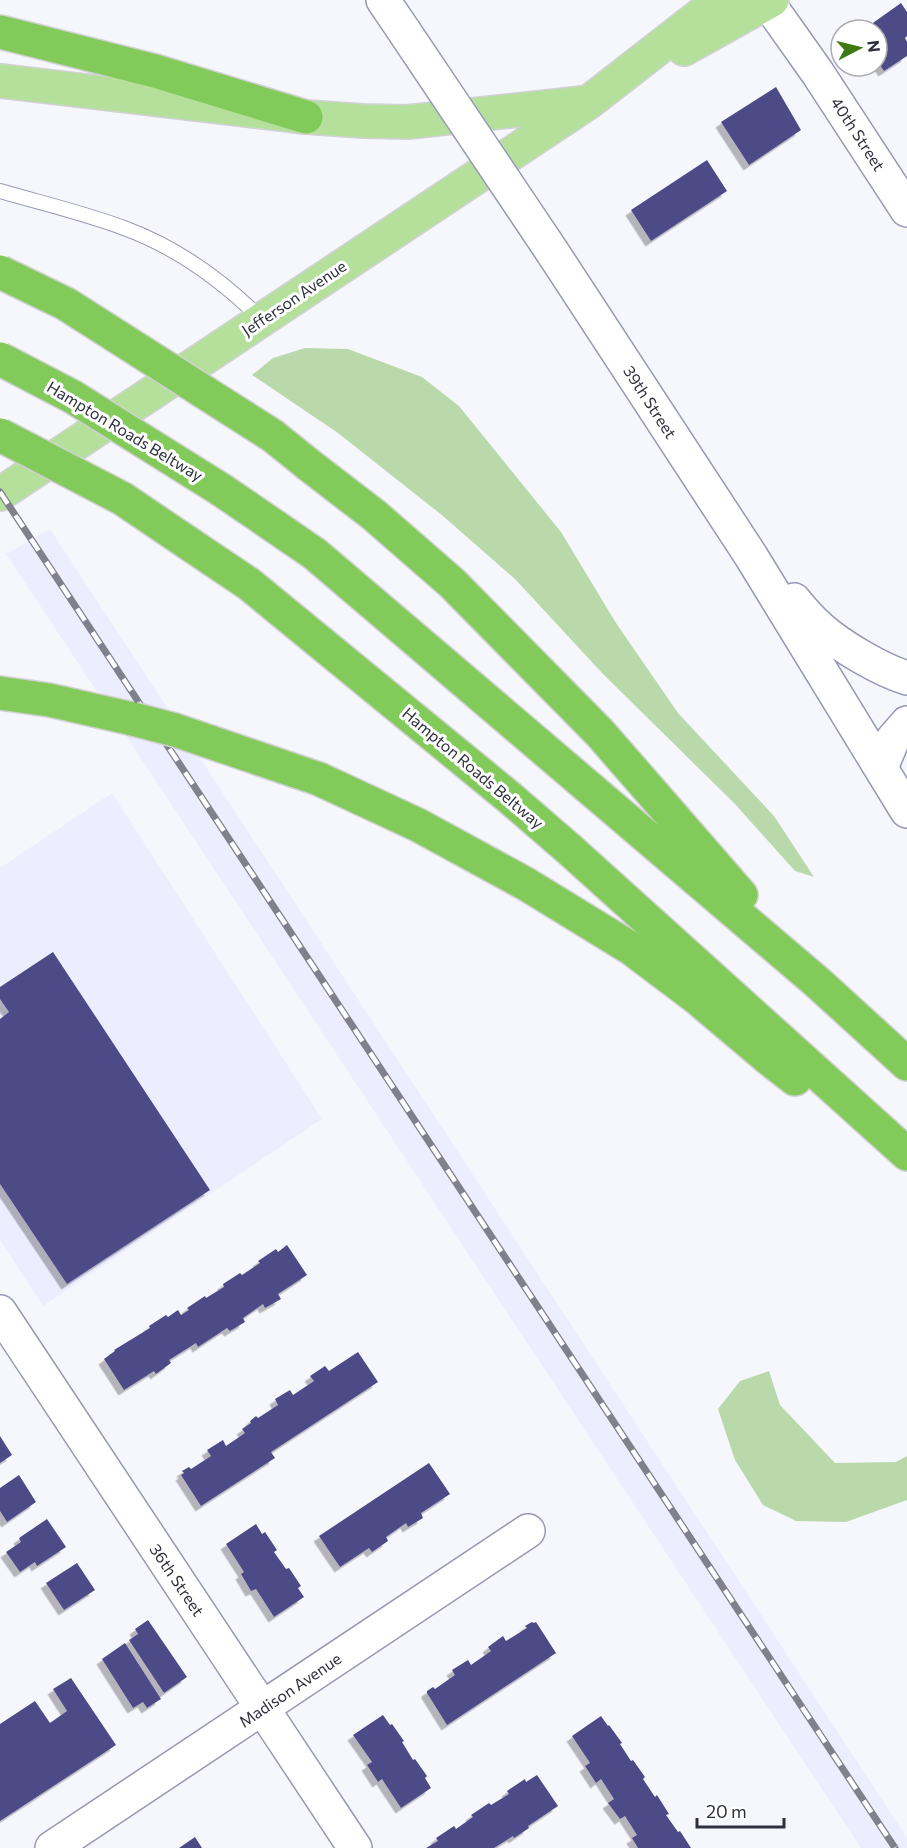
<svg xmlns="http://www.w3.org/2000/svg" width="907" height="1848" viewBox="0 0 907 1848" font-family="Commissioner,sans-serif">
	<defs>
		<filter id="shadow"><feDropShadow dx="-5.5" dy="5.5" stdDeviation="0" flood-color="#0004"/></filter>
	</defs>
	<rect width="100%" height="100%" fill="#f6f6fd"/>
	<!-- built -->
	<path fill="#ecedfe" d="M50,529l857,1309v10h-46l-855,-1294z
		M112,793l210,326 -279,187 -43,-66v-372z"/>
	<!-- green -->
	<path fill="#b9d9ab" d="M305,348l43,1 74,28 37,29 102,126 55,91 62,90 96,103 40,61 -19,-6 -60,-67 -132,-130 -88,-95 -72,-63 -105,-83 -86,-58 21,-17z
		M769,1371l11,34 55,58 61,-1 11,-6v44l-61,22 -50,-1 -33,-16 -28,-45 -17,-51 22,-28z"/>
	<!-- building -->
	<path fill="#4e4b87" filter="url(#shadow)" d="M901,3l6,9v24l-2,2 2,4v14l-23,15 -7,-10v-31h-14z
		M776,87l25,43 -52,35 -28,-43z
		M707,160l20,31 -76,50 -20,-31z
		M53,952l157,238 -143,94 -67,-100v-165l9,-7 -9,-13v-12z
		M287,1245l20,30 -29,19 3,5 -16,9 -2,-4 -20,14 2,4 -15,9 -3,-3 -29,19 -2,-4 -27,17 2,3 -15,11 -2,-3 -30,19 -20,-31 11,-8 -1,-1 36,-22 -1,-2 17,-11 2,2 10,-7 3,5 8,-5 -2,-2 18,-12 1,2 18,-11 -1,-3 17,-11 2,2 18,-12 -2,-2 18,-12 2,3z
		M358,1352l20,30 -107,70 4,6 -74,48 -20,-31 3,-2 -2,-2 7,-4 2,2 20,-13 -4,-6 16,-10 3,6 19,-13 -3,-4 9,-6 -1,-2 6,-5 2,2 20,-13 -3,-6 15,-9 3,5 21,-14 -4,-5 15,-10 4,5z
		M0,1436l12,19 -12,8z
		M429,1463l21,31 -29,19 2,5 -15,9 -2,-4 -20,14 2,4 -16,11 -3,-4 -29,19 -21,-31z
		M19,1475l17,27 -29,20 -7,-11v-23z
		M47,1519l19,28 -29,19 -2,-4 -15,10 -14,-20 15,-10 -2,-4z
		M256,1524l6,10 3,-2 12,18 -3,2 12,17 3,-1 12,18 -3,2 6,9 -30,20 -18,-28 -5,2 -10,-17 3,-2 -18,-28z
		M77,1563l18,27 -31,20 -18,-27z
		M148,1620l39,57 -23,16 -35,-53 9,-6 -3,-5z
		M532,1622l2,1 2,-1 20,31 -109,72 -20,-32v-2l6,-4 2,2 20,-14 -3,-5 16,-10 3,5 20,-14 -3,-4 15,-11 3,5 21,-13 -2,-2z
		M125,1643l36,56 -14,9 -4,-6 -10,6 -31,-49z
		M71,1678l45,67 -116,76v-97l35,-23 15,22 17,-12 -14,-22z
		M383,1715l7,10 2,-1 12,17 -2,1 11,18 2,-1 12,17 -2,2 6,10 -30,20 -19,-29 -4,3 -11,-17 5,-3 -19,-27z
		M601,1716l7,10 1,-1 13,18 -2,1 11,17 2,-1 12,17 -2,2 12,18 2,-2 12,19 -3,1 12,17 2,-1 11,17h-53l-6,-10 5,-3 -12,-19 -5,3 -12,-16 6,-4 -13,-20 -5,4 -11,-17 5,-3 -18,-27z
		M537,1775l21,31 -30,20 1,2 -15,10 -1,-2 -19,12h-68l12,-7 -2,-3 18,-12 2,3 17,-12 -2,-2 18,-12 2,2 18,-11 -2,-3 18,-12 1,3z
		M195,1837l7,11h-23z"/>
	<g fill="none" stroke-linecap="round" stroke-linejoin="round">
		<defs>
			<path id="service" d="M0,191c41,12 84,22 124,37 52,19 99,53 138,92"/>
			<path id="tertiary" d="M0,1312l355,536
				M52,1848l476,-317"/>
			<path id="secondary" d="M383,0l21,31
				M766,0l51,72 90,138
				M553,253l198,303 156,255
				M794,600c8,10 17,20 26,28 20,18 61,42 87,50
				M881,768l12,-29 14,-16"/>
			<path id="primary" d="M684,49l88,-49
				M0,81l306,36 57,4 45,1 175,-19
				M0,494l589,-392 131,-102"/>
			<path id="motorway" d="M0,32l155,39 151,46
				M309,465l65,50 78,68 148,150 141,162
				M248,508l67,46 502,428 90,82
				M191,545l58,39 261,214 59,51 338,305
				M0,693l49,7 84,19
				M319,779l99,46 108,59 106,65 65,49 71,60 27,21"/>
		</defs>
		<!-- service casing -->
		<use href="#service" stroke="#9798b8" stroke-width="16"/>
		<!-- tertiary casing -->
		<use href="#tertiary" stroke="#9798b8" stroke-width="36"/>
		<!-- secondary casing -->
		<use href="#secondary" stroke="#9798b8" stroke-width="36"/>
		<!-- primary casing -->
		<use href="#primary" stroke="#d1d1d4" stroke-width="36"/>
		<!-- motorway casing -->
		<use href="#motorway" stroke="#d1d1d4" stroke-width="36"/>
		<!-- service -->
		<use href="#service" stroke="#fff" stroke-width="14"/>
		<!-- tertiary -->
		<use href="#tertiary" stroke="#fff" stroke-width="33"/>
		<!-- secondary -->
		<use href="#secondary" stroke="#fff" stroke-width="33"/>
		<!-- primary -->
		<use href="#primary" stroke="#b4e09c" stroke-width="33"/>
		<!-- motorway -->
		<use href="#motorway" stroke="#82cb5a" stroke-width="33"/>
		<defs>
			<path id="rail" d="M0,492l895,1356"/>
		</defs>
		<!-- rail casing -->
		<use href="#rail" stroke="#80818b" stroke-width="7"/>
		<!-- rail -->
		<use href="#rail" stroke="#fff" stroke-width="4.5" stroke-dasharray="14" stroke-linecap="butt"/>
		<defs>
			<path id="secondary-bridge" d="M404,31l149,222"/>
			<path id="motorway-bridge" d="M0,272l66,32 207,132 36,29
				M0,359l73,38 147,92 28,19
				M0,435l123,64 68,46
				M133,719l42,11 144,49"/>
		</defs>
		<!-- secondary-bridge casing -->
		<use href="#secondary-bridge" stroke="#9798b8" stroke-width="36" stroke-linecap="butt"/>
		<!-- motorway-bridge casing -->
		<use href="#motorway-bridge" stroke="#d1d1d4" stroke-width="36" stroke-linecap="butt"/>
		<!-- secondary-bridge -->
		<use href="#secondary-bridge" stroke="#fff" stroke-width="33"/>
		<!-- motorway-bridge -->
		<use href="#motorway-bridge" stroke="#82cb5a" stroke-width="33"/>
	</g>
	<g text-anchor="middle" stroke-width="6" stroke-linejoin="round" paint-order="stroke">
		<!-- street labels -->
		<g font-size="16" fill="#2f303d" stroke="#fff">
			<text transform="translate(858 134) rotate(57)" y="6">40th Street</text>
			<text transform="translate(294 298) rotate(-34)" y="6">Jefferson Avenue</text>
			<text transform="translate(650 402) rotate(57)" y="6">39th Street</text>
			<text transform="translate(125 431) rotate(31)" y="6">Hampton Roads Beltway</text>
			<text transform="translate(473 768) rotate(40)" y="6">Hampton Roads Beltway</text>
			<text transform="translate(177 1580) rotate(56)" y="6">36th Street</text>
			<text transform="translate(290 1690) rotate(-34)" y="6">Madison Avenue</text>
		</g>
	</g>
	<!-- north arrow -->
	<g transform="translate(859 48) rotate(83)"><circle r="28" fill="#ffffff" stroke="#acacb1" stroke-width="1.5"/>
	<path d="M0-4.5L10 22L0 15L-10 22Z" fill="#3d7912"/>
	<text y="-9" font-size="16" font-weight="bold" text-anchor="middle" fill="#2f303d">N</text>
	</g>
	<!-- scale -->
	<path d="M697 1818v9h87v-9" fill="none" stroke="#2f303d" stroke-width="3"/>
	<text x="706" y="1818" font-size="18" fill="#2f303d" stroke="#ffffff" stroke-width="4.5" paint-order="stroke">20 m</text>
</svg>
